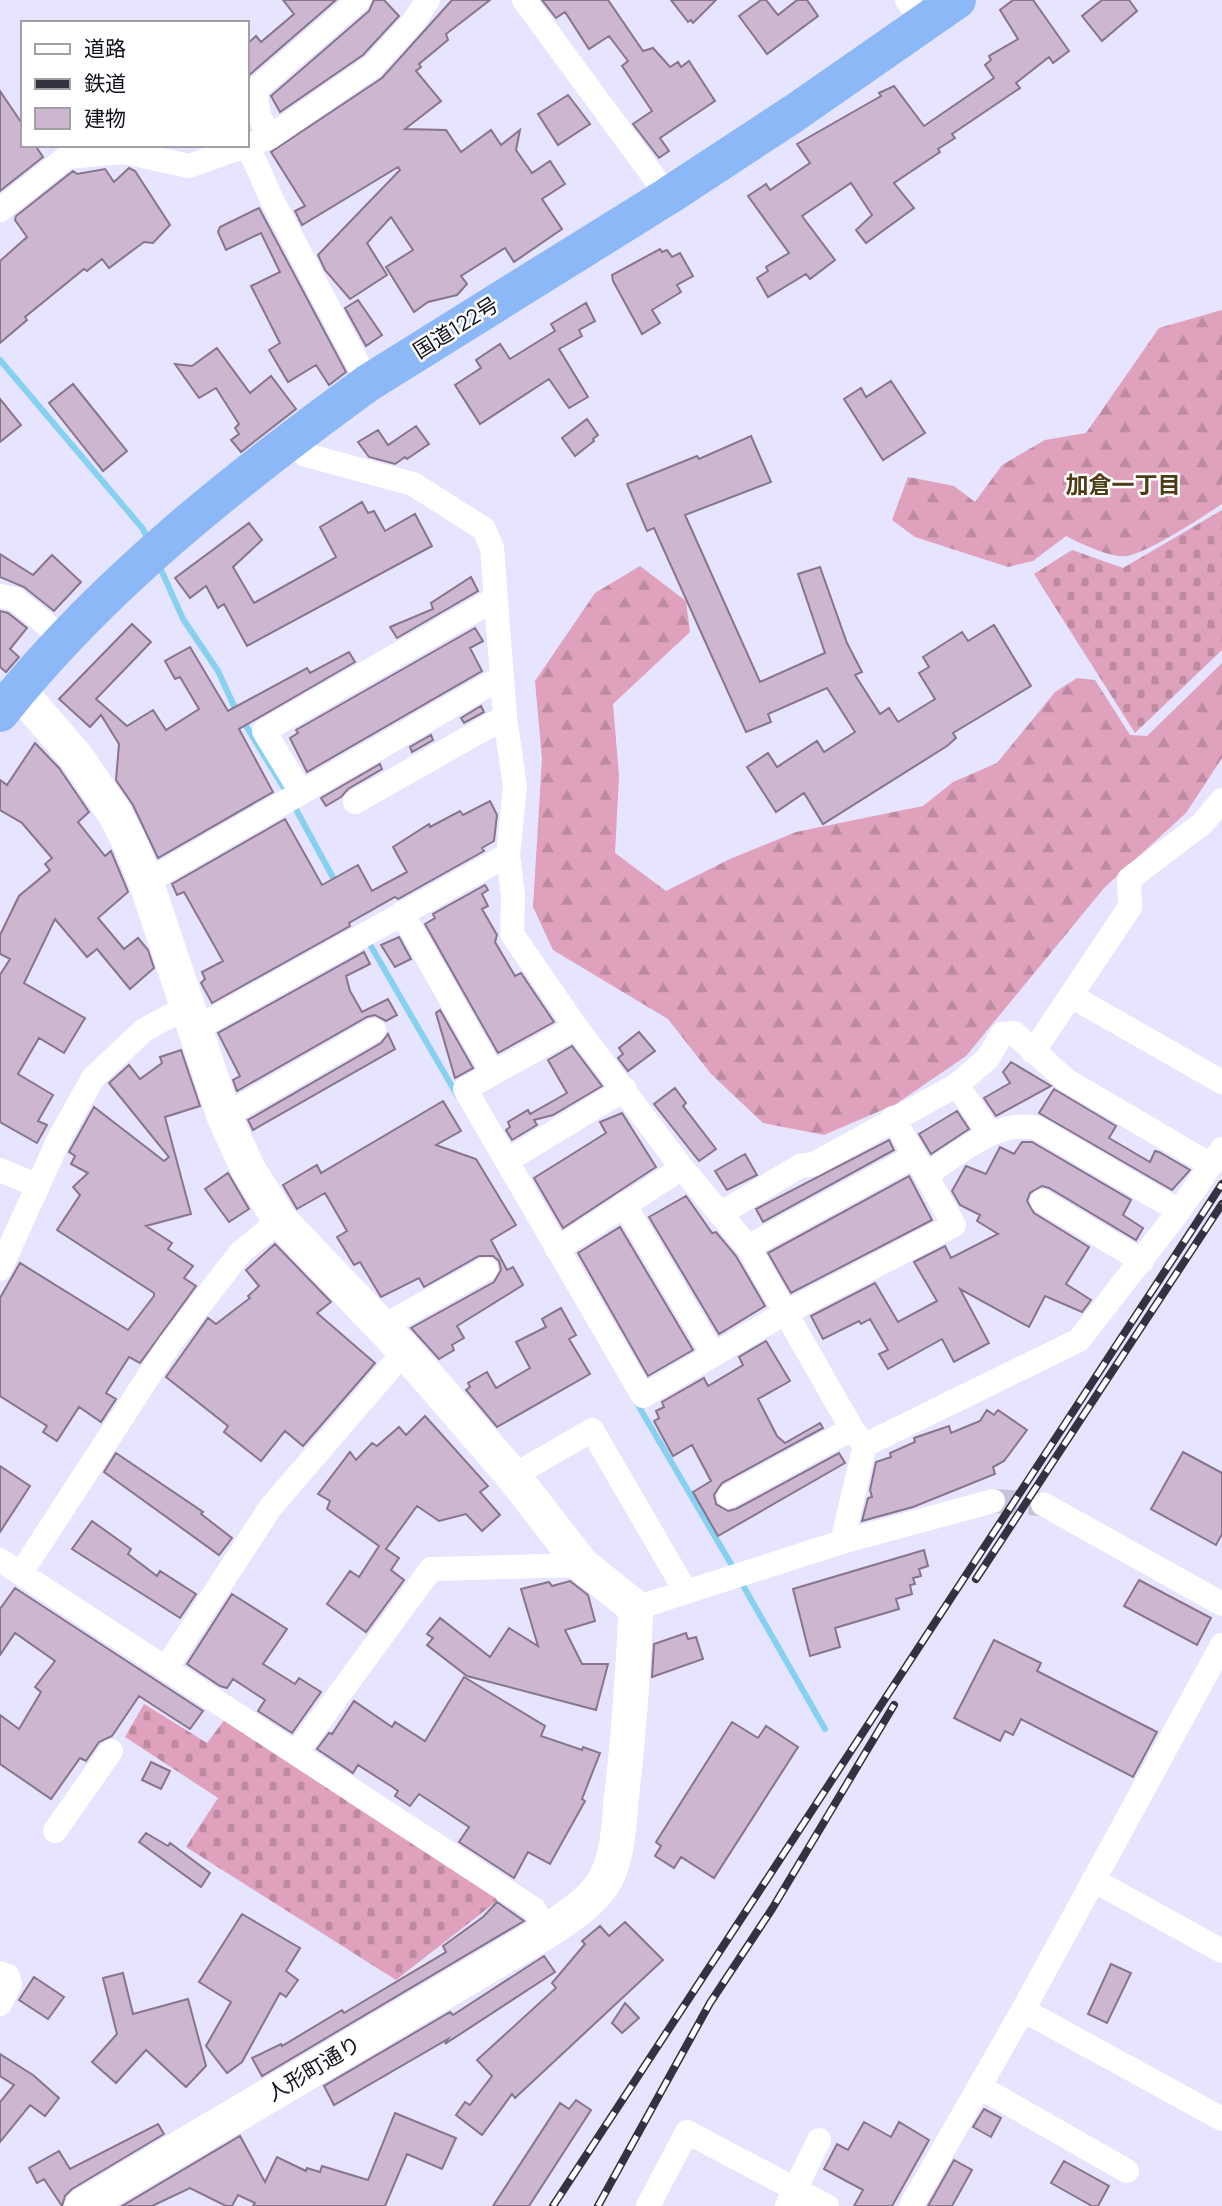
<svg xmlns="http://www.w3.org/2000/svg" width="1222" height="2206" viewBox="0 0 1222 2206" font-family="Manrope,'Noto Sans JP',sans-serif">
	<defs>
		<pattern id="forest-firs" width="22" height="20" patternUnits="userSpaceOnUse" patternTransform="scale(1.75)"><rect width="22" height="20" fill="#dfa1bc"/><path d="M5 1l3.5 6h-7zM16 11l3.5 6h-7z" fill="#be8aa1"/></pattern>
		<pattern id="cemetery-stones" width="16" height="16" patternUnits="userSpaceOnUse" patternTransform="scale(1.75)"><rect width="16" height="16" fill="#dfa1bc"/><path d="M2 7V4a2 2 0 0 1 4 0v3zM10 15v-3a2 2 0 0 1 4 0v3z" fill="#be8aa1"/></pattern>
	</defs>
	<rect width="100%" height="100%" fill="#e6e4fe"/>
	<!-- forest -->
	<path fill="url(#forest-firs)" d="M1222,310v194c-21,14 -71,47 -95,52 -14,3 -48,-13 -61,-20l-33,25 -25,6 -93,-30 -23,-17 16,-43 46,9 21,16 27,-37 43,-25 41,-7 73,-105z
		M640,566l46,35 4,31 -77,72 6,72 -4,77 51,38 64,-32 66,-27 127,-26 30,-24 44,-19 58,-71 22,-14 18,2 35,55 17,1 75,-73v95l-36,55 -82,75 -138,168 -70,48 -72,31 -61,-12 -52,-49 -43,-55 -115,-69 -20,-43 9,-148 -7,-78 60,-88z"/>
	<!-- cemetery -->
	<path fill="url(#cemetery-stones)" d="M1222,510v140l-87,83 -101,-159 38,-24 51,18z
		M144,1704l63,39 21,-28 266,176 3,10 -101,79 -210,-133 32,-49 -93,-61z"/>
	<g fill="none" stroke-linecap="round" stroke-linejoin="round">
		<!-- stream -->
		<path stroke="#86d1f0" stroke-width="6" d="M0,360l143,169 6,13
			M159,565l24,54 35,52 17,37 52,85
			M292,802l45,83
			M368,941l89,154
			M635,1400l99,169
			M741,1582l84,147"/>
	</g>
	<!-- building -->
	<path fill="#ccb6d0" stroke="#88748d" stroke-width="2" d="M283,0h53l-89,77v-33l9,-8 5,6 33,-28z
		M374,0h10l15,16 -36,39 -83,57 -9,-16 98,-85z
		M452,0h38l-44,34 2,6 -29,24 2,3 -5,4 25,30 -36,28 41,1 15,22 30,-22 10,15 19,-15 -4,20 16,23 18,-12 15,23 -23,15 20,30 -48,33 -9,-14 -44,28 6,8 -10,11 -29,7 -14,10 -28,-45 27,-17 -22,-33 -24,26 20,32 -37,24 -25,-29 -7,-15 82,-85 -2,-3 -96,58 -7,-14 10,-5 -34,-54 111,-74z
		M542,0h66l35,51 10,-3 17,19 8,-5 3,5 8,-6 26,40 -55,37 9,13 -10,7 -26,-34 19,-13 -30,-45 6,-5 -19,-25 -20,13 -24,-37 -9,6z
		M671,0h45l-23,23 -2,-3 -3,2z
		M761,0h5l12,15 19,-15h10l11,16 -51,38 -28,-38z
		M1013,0h20l36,51 -16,12 -4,-6 -33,26 4,5 -68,46 3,4 -17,11 2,3 -46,31 20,25 -48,35 -10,-13 16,-15 -21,-32 -49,33 33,44 -25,19 -4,-5 -38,23 -11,-19 11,-7 -2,-4 23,-14 -41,-57 18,-12 4,6 40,-27 -13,-19 84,-48 -2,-3 15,-7 30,40 70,-48 -9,-13 6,-5 -2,-4 29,-17 -18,-29z
		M1102,0h27l8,11 -35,30 -20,-25z
		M0,91l23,34v20h12l8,12 -43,34z
		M568,95l22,29 -32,21 -20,-31z
		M105,169l9,13 15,-14 6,3 35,54 -17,18 -9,-1 -35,26 -7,-9 -15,12 -3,-2 -59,48 2,3 -27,23v-82l27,-24 -12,-17 1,-4 57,-45 4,3z
		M259,208l87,164 -17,13 -13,-20 -28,17 -19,-32 11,-7 -29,-57 29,-14 -19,-39 -35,17 -8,-18 2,-5z
		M660,249l2,3 5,-2 5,7 8,-4 13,23 -16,9 4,7 -29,18 8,13 -18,11 -29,-53 -1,-6z
		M358,300l24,35 -16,11 -21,-38z
		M586,303l9,18 -16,9 3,6 -23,13 29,48 -19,11 -20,-29 -69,45 -25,-39 26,-17 -5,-8 24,-16 10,15 45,-28 -4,-7z
		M217,348l33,45 21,-17 25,33 -55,43 -10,-12 8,-6 -4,-6 4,-4 -23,-36 -17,10 -24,-34 17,2z
		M891,381l34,52 -42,27 -39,-61 17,-11 5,9z
		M73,384l54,67 -24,20 -54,-68z
		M0,399l21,26 -21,17z
		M587,419l11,16 -5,4 1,2 -19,15 -13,-18z
		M416,426l13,18 -22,15 -2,-2 -10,7 -26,-7 -11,-15 20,-12 10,15z
		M751,436l20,46 -86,33 75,167 65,-29 -27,-79 22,-7 27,76 15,29 -7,3 25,39 9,-6 9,14 37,-23 -16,-26 10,-6 -6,-10 39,-25 6,9 26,-16 37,61 -78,47 3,5 -9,8 -124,78 -19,-31 -28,19 -29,-45 21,-14 9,14 40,-26 7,11 31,-20 -28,-44 -59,26 3,8 -25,10 -92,-204 -7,3 -20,-47 70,-28 2,3z
		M362,502l6,11 6,-2 11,20 30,-17 17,32 -185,100 -23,-42 -6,4 -12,-22 -16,12 -15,-20 74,-55 13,17 -29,27 21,36 82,-46 -16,-30z
		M0,554l33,21 19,-20 29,27 -27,29 -30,-24 -24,-10z
		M471,577l7,14 -81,47 -7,-11 43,-18 -2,-6z
		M0,611l8,2 19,15 -17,21 9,8 -13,15 -6,-5z
		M132,624l19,18 -55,57 31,27 26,-16 13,20 33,-21 -19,-32 -5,2 -10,-18 25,-14 38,64 79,-43 3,5 39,-21 6,10 -116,67 34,63 -115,66 -25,-53 -17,-25 3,-36 -18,-29 -11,12 -31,-28z
		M475,628l8,13 -13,7 12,23 -175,101 -17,-34 8,-5 -2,-3z
		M481,706l3,6 -20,11 -3,-5z
		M431,735l2,5 -21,12 -2,-5z
		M35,743l24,25 30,44 -11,10 27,34 6,-5 16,38 1,3 -30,26 26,31 14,-11 10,12 6,18 -24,21 -33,-40 -10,8 -32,-38 -31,64 61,35 -21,35 -25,-15 -21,36 35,21 -15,26 9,4 -10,18 -37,-21v-147l10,-16 -10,-5v-19l19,-39 31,-26 -5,-6 7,-6 -30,-35 -22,-13v-30l7,5z
		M380,764l2,5 -34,20 -7,8 -15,9 -5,-8z
		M490,801l7,14 -3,26 -12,7 2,3 -86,48 -3,-2 -46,26 1,3 -138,77 -11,-20 4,-4 -3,-7 21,-11 -39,-69 -7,3 -5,-11 113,-65 37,66 36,-20 14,26 35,-19 -14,-25 36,-23 1,3 30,-16 3,4z
		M485,885l3,5 -6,4 6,12 -6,3 15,26 -2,7 20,34 6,-3 33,49 -56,31 -73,-129 10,-6 -2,-4z
		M399,937l12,22 -16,8 -14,-22z
		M364,952l6,12 -24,12 4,15 12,21 26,-13 9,16 -11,6 -11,-6 -8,2 -130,74 -4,-11 7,-4 -22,-43z
		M440,1010l33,58 -18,10 -19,-65z
		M639,1032l16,19 -27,20 -10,-13 5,-4 -4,-6z
		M388,1034l7,15 -142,81 -5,-10 133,-77z
		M572,1046l30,40 -49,29 -19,5 3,5 -25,15 -6,-10 4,-3 -2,-5 20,-12 2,4 37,-21 -19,-33z
		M181,1050l19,56 -35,11 26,97 -45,12 26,17 -4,6 25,17 -9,12 12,8 -56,77 -11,-6 -23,36 10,6 -15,23 -22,-15 -22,34 -14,-9 4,-6 -47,-30v-98l20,-35 108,67 26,-34v-3l-97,-63 23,-35 -7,-8 15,-14 -17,-9 4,-8 -6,-4 25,-45 70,54 5,-4 -60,-74 20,-18 11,14 22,-16 -2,-6z
		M1011,1062l40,24 -55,30 -12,-18 26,-15 -7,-11z
		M675,1088l11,15 -3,3 33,43 -17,12 -45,-57z
		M1054,1089l62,37 -7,12 41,24 5,-11 4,1 31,18 -18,20 -133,-77z
		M443,1101l18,30 -25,14 40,14 40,66 -25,15 16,30 6,-3 10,18 -66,41 7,12 -12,7 2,5 -15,9 -28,-31 83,-46 7,-12 -2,-9 -6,-5h-14l-55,31 -5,-9 -38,19 -21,-35 -6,3 -17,-28 10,-6 -22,-38 -28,16 -14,-24 34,-20 4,8z
		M957,1111l12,18 -38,25 -12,-20z
		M622,1113l34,54 -93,61 -29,-50 72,-45 -6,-11z
		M889,1140l5,10 -131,72 -7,-13z
		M1022,1142h10l99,58 -8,15 20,13 -7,12 -87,-52 -7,-2 -12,7 -3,8 7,12 55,34 -23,37 25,16 -9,12 -37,-16 -16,31 -69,-38 29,54 -35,19 -12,-23 -54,30 -9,-15 9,-4 -18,-31 -9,5 -2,-3 -36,18 -12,-23 64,-33 23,39 39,-21 -23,-39 31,-16 6,12 47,-24 -21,-13 3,-6 -20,-10 -8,-14 14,-25 20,8 14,-27 14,7z
		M745,1154l12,21 -30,15 -12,-19z
		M228,1173l21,36 -20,13 -24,-33z
		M909,1176l23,44 -141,73 -23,-40z
		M686,1196l26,37 4,-1 20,24 29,50 -46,28 -70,-117z
		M620,1227l73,123 -45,26 -70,-123z
		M275,1244l56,58 -14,11 58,50 -72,83 -18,-15 -24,30 -37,-29 4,-6 -62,-49 42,-59 8,6 34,-26 -2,-2 11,-10 -13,-16z
		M561,1308l15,27 -7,4 21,35 -93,53 -31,-37 4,-3 -2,-4 19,-11 9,16 34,-20 -14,-26 30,-15 -4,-8z
		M766,1341l24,40 -32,18 19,37 8,7 35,-20 3,5 -101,55 -8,12 2,9 12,7 8,-2 103,-56 6,10 -127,73 -25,-44 18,-11 -19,-36 -19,11 -19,-35 5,-3 -3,-7 8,-4 -2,-5 42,-24 4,8 35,-21 -4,-8z
		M987,1410l7,5 4,-5 29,20 -23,31 -11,6 2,7 -82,33 -51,14 6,-23 4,-1 -2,-7 6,-28 15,-5 -1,-4 25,-11 -1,-4 35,-12 2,7 29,-12z
		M425,1416l63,70 -8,6 20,23 -18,16 -16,-17 -27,7 -22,-15 -31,43 13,9 -8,12 13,10 -38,52 -39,-28 23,-33 9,6 20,-31 -52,-37 3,-8 -12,-7 32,-42 6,8 16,-17 5,3 22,-19 7,8z
		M1183,1452l39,21v61l-6,11 -65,-36z
		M116,1453l87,59 -2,2 31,24 -13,17 -115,-83z
		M0,1466l30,20 -30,46z
		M92,1521l39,28 -3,5 29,22 3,-5 36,23 -16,24 -108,-69z
		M924,1550l4,16 -9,3 2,7 -8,2 2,6 -5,1 2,9 -16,5 3,10 -64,19 5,19 -30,9 -17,-67z
		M1139,1580l72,38 -14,27 -73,-39z
		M570,1581l18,14 7,26 -30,9 17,34h26l-12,46 -129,-34 -40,-31 6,-7 -6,-4 13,-16 50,39 19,-29 29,18 -17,-57 28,-7 3,4z
		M15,1588l188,123 -13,18 -51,-33 -27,40 -13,6 -13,19 -6,-3 -29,41 -51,-35v-49l19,14 22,-37 -6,-5 20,-26 -40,-28 -15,22v-46z
		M232,1594l55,35 -24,35 32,20 4,-6 22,14 -29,41 -34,-22 7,-11 -32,-21 -6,9 -7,-2 -33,-22z
		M686,1633l2,6 8,-2 7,22 -51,18 2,-33z
		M994,1640l47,23 -4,8 120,61 -24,45 -112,-58 -8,16 -8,-4 -5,10 -46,-23z
		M464,1677l81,49 -4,10 41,14 1,-3 17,6 -18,46 3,2 -35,63 -22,-12 -14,26 -55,-36 10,-15 -50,-33 -9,12 -15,-10 3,-5 -4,-3 -36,-23 -5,8 -36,-24 12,-16 3,1 22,-33 38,26 3,-5 30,19z
		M732,1722l26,16 8,-12 32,21 -84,131 -33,-21 -7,11 -19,-12 6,-10 -5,-4z
		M151,1762l19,9 -9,18 -19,-9z
		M146,1833l22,13 2,-3 40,30 -9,14 -62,-45z
		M497,1902l27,19 -262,155 -10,-18 29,-14 1,2 60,-36 2,3 102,-61 -3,-6 40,-29z
		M242,1914l58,34 -14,23 12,9 -12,17 -6,-4 -38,69 -15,11 -21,-27 25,-44 -32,-20z
		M625,1922l38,38 -148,138 -3,-4 -30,41 -26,-20 9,-13 5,3 22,-29 -15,-16 79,-72 -4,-5 33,-39 -3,-3 18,-15 9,10z
		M544,1956l11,16 -110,72 3,-5 -114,66 -10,-19 126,-74 3,3z
		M1111,1964l20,9 -24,50 -19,-9z
		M123,1973l10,41 55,-15 18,67 -20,21 -40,-37 -30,33 -24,-21 25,-28 -14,-56z
		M34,1977l30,20 -16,22 -29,-19z
		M625,2003l14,15 -17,15 -10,-10z
		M0,2054l33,21 26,23 -14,18 -15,-11 -30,37v-40l14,-17 -14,-9z
		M576,2100l15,10 -62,96h-36l67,-103 9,6z
		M984,2109l17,9 -10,19 -18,-10z
		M395,2113l61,25 -14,31 -35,-15 -22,52h-132l2,-3 -17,-8 -6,11h-6l-36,-18 -38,18h-30l118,-70 25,46 12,-25 29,14 1,-3 13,4 2,-6 46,14z
		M864,2122l27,15 8,-15 30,18 -37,66h-38l9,-16 -39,-21 13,-25 11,6z
		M158,2124l6,10 -92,55 -7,7 -3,10 -18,-27 -7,4 -8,-15 30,-17 11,18z
		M954,2160l18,10 -20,36h-24z
		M1064,2161l45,25 -11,20h-6l-41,-23z"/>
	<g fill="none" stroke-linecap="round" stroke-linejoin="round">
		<!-- street-tunnel -->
		<path stroke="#c6c4dc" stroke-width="24" stroke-dasharray="24 12" stroke-linecap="butt" d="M993,1501l50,3"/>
		<!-- street -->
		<path stroke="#fff" stroke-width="24" d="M524,0l144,196
			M907,0l17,23
			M270,137l-11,-21 -4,-26 104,-90
			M248,146l24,54 96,183
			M0,210l67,-53 57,-5 65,14 81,-29 103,-71 41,-45 14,-21
			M289,442l17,13 107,29 71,45 8,19 13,169 10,70 -7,68 5,40 -1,39 64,93 106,141 66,79 104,182 13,16 -23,97
			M0,596l15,3 48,39
			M301,792l-37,-61 231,-132
			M355,802l150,-85
			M146,882l356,-205
			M402,913l90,159
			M1071,996l151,86
			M576,1027l-111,62 178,307 142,-83 169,-88 -39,-69 -167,91
			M195,1029l313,-174
			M1033,1052l97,-145 -1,-28 74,-56 19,-23
			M224,1116l150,-86
			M893,1118l22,38
			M990,1134l-33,-49 31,-27 14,-24 12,-1 52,47 145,85
			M508,1160l117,-71
			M0,1170l38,16
			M927,1174c33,-21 70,-55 110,-46l142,83
			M1042,1201l100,60
			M624,1204l89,150
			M720,1214l80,-48 14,-2 143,-79
			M557,1249l125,-81
			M0,1269l60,-132 33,-59 51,-48 43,-23
			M382,1327l104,-58
			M865,1445l214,-105 100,-129 43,-62
			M513,1476l79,-46 94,162
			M729,1496l123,-67
			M1043,1504l179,100
			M0,1560l534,349 13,22
			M21,1573l148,-228 71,-92 40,-33
			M636,1608l206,-66 151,-41
			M166,1668l104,-160 135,-157
			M296,1753l135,-184 151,-4
			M55,1831l56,-80
			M1093,1880l129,71
			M0,1973l8,3 2,8 -10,20
			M1023,2010l199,109
			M980,2087l147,84
			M648,2206l39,-74 140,74
			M787,2206l32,-66
			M911,2206l112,-196 199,-365"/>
		<!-- secondary -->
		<path stroke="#fff" stroke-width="35" d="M18,690l59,68 38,56 14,27 17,41 78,234 24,53 32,51 125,131 108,125 69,89 54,43c-3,64 -7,128 -15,192 -2,25 -3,55 -15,78 -12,23 -38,39 -59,53l-465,275"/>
		<!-- highway -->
		<path stroke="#8db8f7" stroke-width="38" d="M0,713c101,-128 236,-234 368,-330l300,-187 125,-82 164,-114"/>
		<defs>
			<path id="rail" d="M976,1579l246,-375
				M553,2206l669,-1022
				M598,2206l112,-203 62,-94 122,-204"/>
		</defs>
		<!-- rail casing -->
		<use href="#rail" stroke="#333240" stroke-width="8"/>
		<!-- rail -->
		<use href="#rail" stroke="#fff" stroke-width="5" stroke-dasharray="16" stroke-linecap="butt"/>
	</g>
	<g text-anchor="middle" stroke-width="5" stroke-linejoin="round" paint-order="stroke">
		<!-- street labels -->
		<g font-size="21" fill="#11101b" stroke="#fff">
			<text transform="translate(456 328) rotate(-32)" y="7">国道122号</text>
			<text transform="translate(314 2069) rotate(-31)" y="7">人形町通り</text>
		</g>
		<!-- neighbourhood labels -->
		<g font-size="23" font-weight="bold" fill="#4d3c14" stroke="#fff">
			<text x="1123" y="493">加倉一丁目</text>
		</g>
	</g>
	<!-- legend -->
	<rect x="21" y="21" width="228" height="126" fill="#ffffff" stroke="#a09fa4" stroke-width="2"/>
	<rect x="35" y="44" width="35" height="10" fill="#ffffff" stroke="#a09fa4" stroke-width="2"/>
	<text x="84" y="56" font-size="21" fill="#11101b">道路</text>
	<rect x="35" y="79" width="35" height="10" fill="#333240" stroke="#a09fa4" stroke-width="2"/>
	<text x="84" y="91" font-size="21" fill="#11101b">鉄道</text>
	<rect x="35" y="108" width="35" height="21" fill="#ccb6d0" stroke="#a09fa4" stroke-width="2"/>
	<text x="84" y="126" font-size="21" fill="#11101b">建物</text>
</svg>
